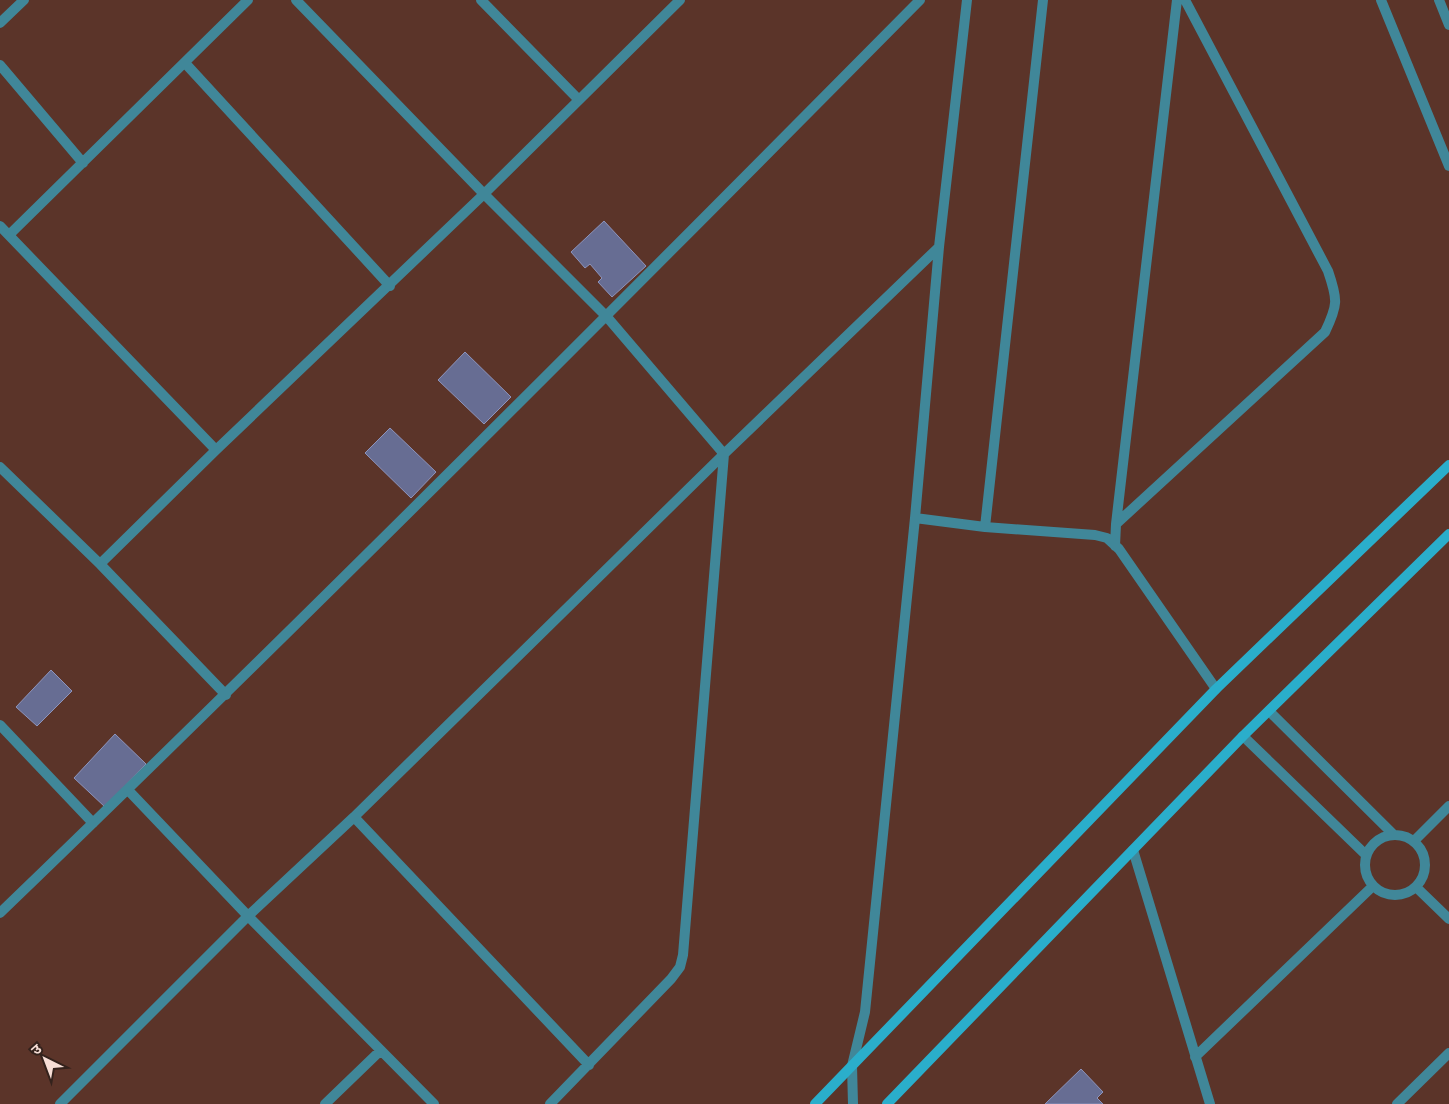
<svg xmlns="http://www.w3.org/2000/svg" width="1449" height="1104" viewBox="0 0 1449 1104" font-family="Lato,'Noto Sans Devanagari',sans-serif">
	<rect width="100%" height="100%" fill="#5b3429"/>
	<!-- building -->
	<path fill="#676d93" stroke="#8d94bc" d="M604,221l42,45 -34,31 -14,-15 4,-4 -12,-14 -5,4 -14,-16z
		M465,352l46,45 -27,27 -46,-44z
		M390,428l46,44 -25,26 -46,-45z
		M51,670l21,21 -35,35 -21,-19z
		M115,734l31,30 -41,43 -31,-29z
		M1081,1069l22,23 -6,6 6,6h-58z"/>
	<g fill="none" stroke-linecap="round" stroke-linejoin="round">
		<!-- minor -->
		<path stroke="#408799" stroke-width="10" d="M296,0l188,194 123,123 117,137 -41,501 -3,12 -9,12 -121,125
			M481,0l98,100
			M0,23l24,-23
			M185,63l205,223
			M0,65l83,98
			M0,226l216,224
			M9,235l239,-235
			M0,467l100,97 126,131
			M915,518l70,9 110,8 12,3 12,11 97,140
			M1116,524l209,-192c13,-27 13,-32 3,-61l-143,-271
			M985,527l58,-527
			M1115,546l1,-22 61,-524
			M100,564l116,-114 268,-256 196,-194
			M1269,711l125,124
			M0,725l93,98
			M1243,736l123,119
			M128,790l120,126 186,188
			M354,817l235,248
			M1365 865a30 30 0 1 1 60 0a30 30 0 1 1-60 0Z
			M1414,841l35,-35
			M1133,850l77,254
			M1416,887l33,32
			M0,913c311,-300 616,-606 920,-913
			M1195,1057l178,-171
			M60,1104l188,-188 106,-99 370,-363 215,-207
			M325,1104l55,-53
			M853,1104l-1,-38 13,-54 50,-494 24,-271 28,-247
			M1397,1104l52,-51"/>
		<!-- tertiary -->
		<path stroke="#408799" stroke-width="10" d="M1381,0l68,166
			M1439,0l10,25"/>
		<!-- secondary -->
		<path stroke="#2aaecb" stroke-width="10" d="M815,1104l401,-415 233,-224
			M887,1104l356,-368 206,-202"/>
	</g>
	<!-- north arrow -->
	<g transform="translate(45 1059) rotate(318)" stroke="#34221c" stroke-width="4" paint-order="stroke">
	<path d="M0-4L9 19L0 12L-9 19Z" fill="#f7ded6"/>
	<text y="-8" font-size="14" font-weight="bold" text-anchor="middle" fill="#f7ded6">उ</text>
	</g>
</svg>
